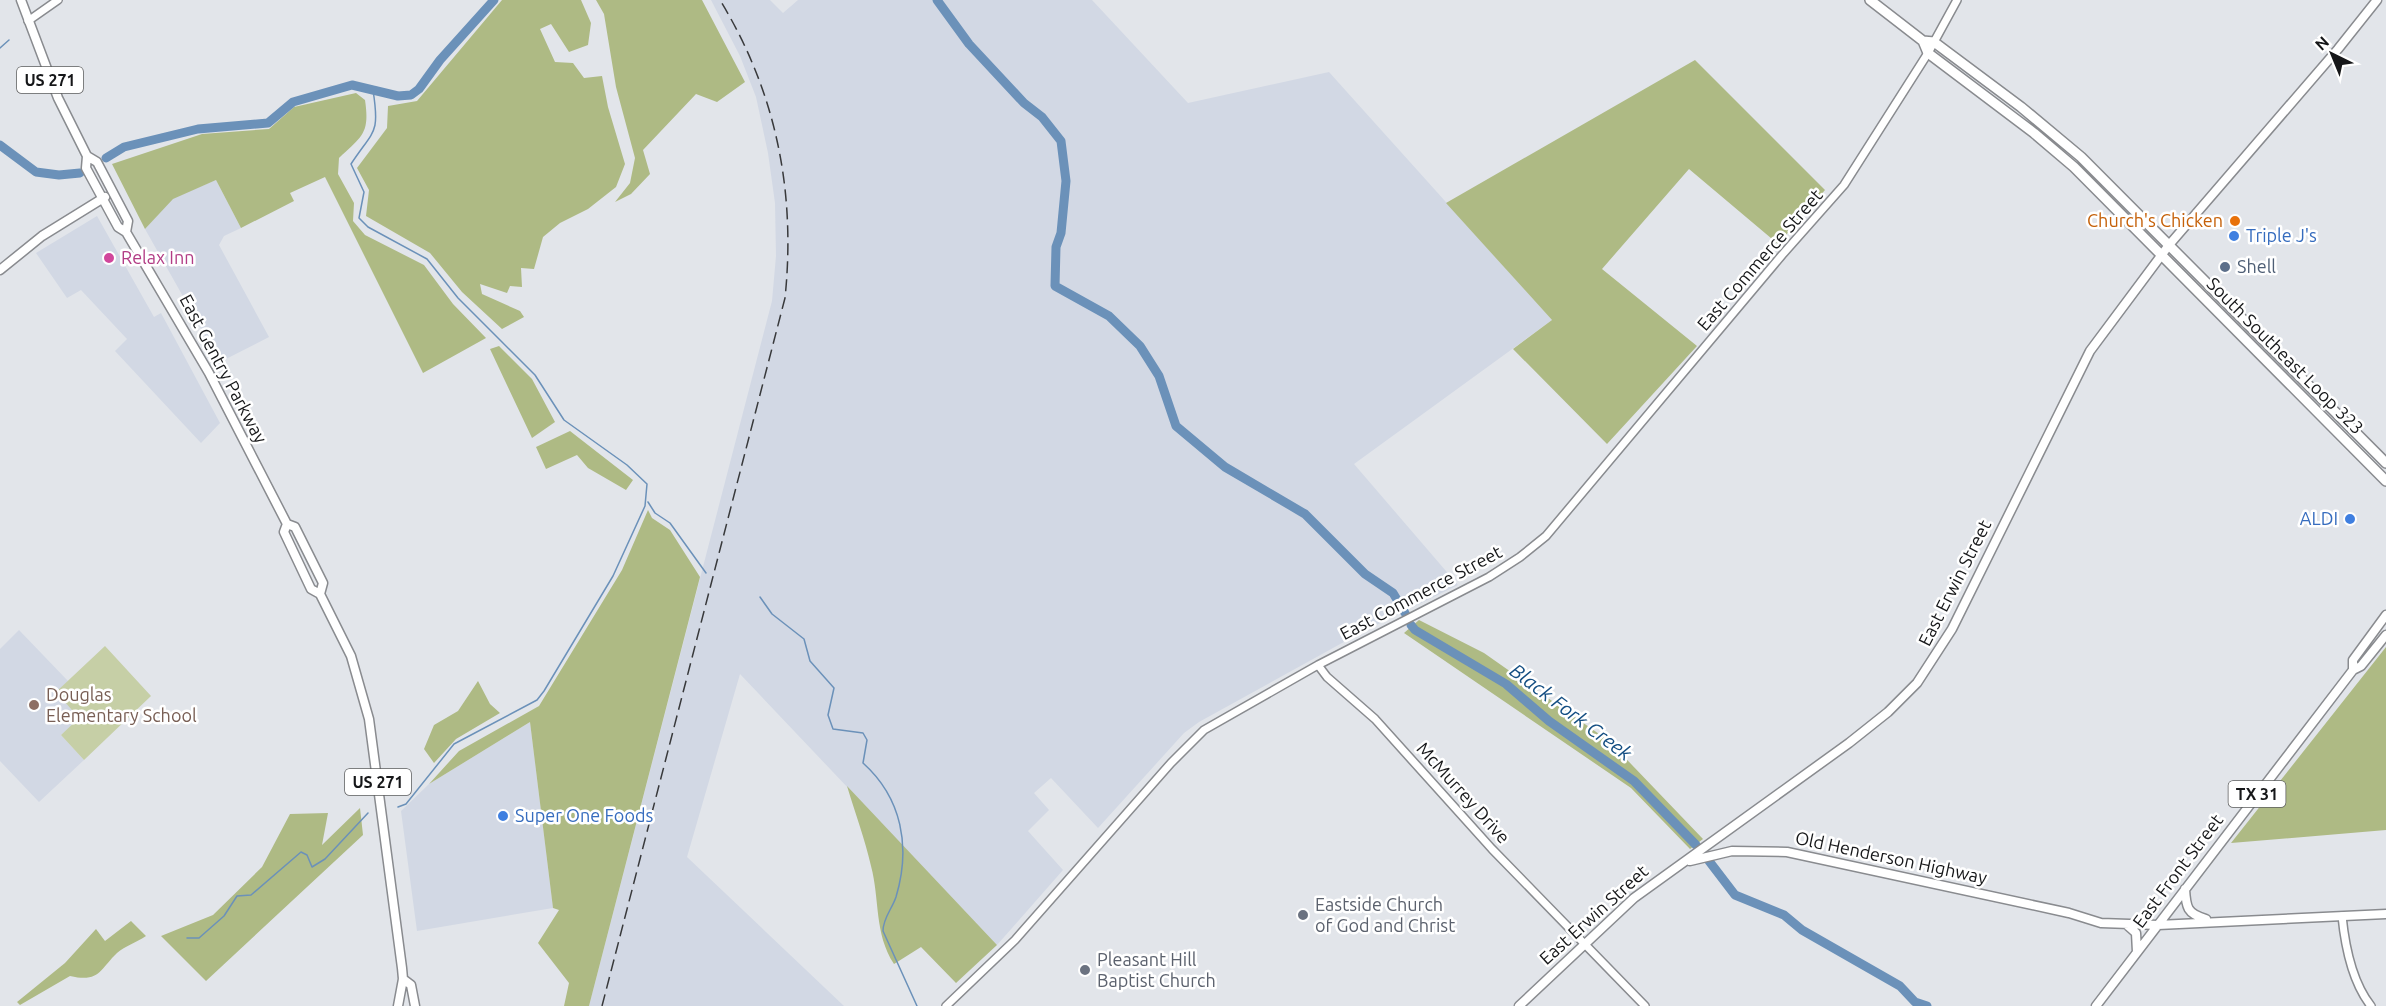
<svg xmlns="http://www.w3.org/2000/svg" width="2386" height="1006" viewBox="0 0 2386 1006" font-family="Ubuntu,sans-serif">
	<rect width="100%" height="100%" fill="#e2e5ea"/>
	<!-- built -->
	<path fill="#d2d8e4" d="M711,0h59l13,13 15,-13h294l96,103 141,-31 223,248 -198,144 104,121 -96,47 -163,90 -15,11 -86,95 -47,-50 -17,15 15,17 -21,21 35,39 -66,75 -257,-271 -53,183 157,149h-255l183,-705 4,-45 -1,-53 -7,-50 -12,-56 -16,-41z
		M216,180l25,48 -17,8 -5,9 50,92 -49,25 -75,-133 28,-31z
		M97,216l57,101 7,-4 59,110 -19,20 -86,-92 12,-12 -46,-49 -14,8 -31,-45z
		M19,630l49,51 -12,12 24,25 -19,17 23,25 -45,42 -39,-41v-112z
		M530,722l23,186 -136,23 -16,-120 28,-27z"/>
	<!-- green -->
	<path fill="#c6cfa6" d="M105,646l46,50 -67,64 -23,-25 18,-17 -23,-26z"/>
	<!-- forest -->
	<path fill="#aeba84" d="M502,0h79l10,23 -3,22 -19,7 -18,-28 -11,5 15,33 18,1 11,15 18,-2 6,31 17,57 -9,23 -28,22 -28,14 -17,14 -9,32 -13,-1 1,19 -12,-1 -3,7 -27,-9 2,10 38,17 4,6 -22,12 -40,-37 -32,-39 -64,-37 3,-26 -12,-22 30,-40 1,-22 29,-5z
		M596,0h106l43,82 -28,20 -21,-8 -53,56 7,24 -19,20 -16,8 15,-19 5,-25 -19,-71 -12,-73z
		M1695,60l130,130 -47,54 -89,-75 -87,100 95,77 -90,98 -94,-95 39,-29 -106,-117z
		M356,93l9,7c5,34 -3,36 -26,58l-1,16 16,29 -1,18 12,14 59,30 29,39 33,34 -63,35 -98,-196 -35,16 4,8 -53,27 -25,-48 -43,19 -28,30 -33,-65 90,-30 67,-5 25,-22z
		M499,346l33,33 23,43 -23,16 -42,-89z
		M570,431l63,49 -7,10 -38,-22 -11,-13 -31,14 -10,-22z
		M648,510l4,8 18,12 30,47 -111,429h-25l5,-23 -31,-40 21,-33 -6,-2 -23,-186 -101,62 30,-33 80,-45 83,-136z
		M1419,620l65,33 125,88 94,98 -13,10 -59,-61 -227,-155z
		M2386,647v183l-155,13z
		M478,681l12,23 10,9 -44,26 -22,24 -10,-14 10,-24 24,-14z
		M847,786l150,159 -41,38 -35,-36 -27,17c-20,-31 -14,-64 -23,-98 -6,-27 -16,-53 -24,-80z
		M360,808l3,27 -157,146 -45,-45 52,-21 49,-48 28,-53 38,-1 -6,32z
		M131,921l15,15c-9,6 -21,10 -29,17 -17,16 -17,30 -47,23l-50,29 -3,-3 48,-39 31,-34 9,12z"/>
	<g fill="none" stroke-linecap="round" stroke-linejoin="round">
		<!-- stream -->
		<path stroke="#6b91b9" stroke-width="1.5" d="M0,48l9,-8
			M373,90c7,45 1,39 -22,74l13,28 -5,26 9,9 59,32 31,39 77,77 29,45 63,45 20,19 -2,22 -32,70 -69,115 -7,9 -83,44 -48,60 -8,3
			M648,502l7,11 15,10 36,50
			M760,597l12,17 32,25 6,22 24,27 -6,27 5,14 30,4 4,7 -4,23c39,35 48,84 33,134 -4,12 -13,21 -13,34l34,75
			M187,938h12l25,-22 13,-20 14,-1 50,-43 6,3 5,12 13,-8 43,-46"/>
		<!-- river -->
		<path stroke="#6b91b9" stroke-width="9" d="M937,0l32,44 55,59 18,14 19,24 5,40 -5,52 -5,14 -1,39 54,30 31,30 19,30 17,50 49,41 80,47 60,60 28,19 12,20
			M0,145l36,27 23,3 21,-2
			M106,158l18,-11 74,-18 70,-6 25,-21 59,-17 46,11 13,-1 8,-6 21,-29 54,-60
			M1411,625l4,5 91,54 43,37 85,60 62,64
			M1709,861l26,34 49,20 18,15 98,56 15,16 12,4"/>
		<defs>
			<path id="minor" d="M28,21l30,-21
				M1318,665l9,12 48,42 117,130 153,157
				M2342,916c3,30 10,66 29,90
				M946,1006l69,-66 156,-177 33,-33 114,-65 171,-88 31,-20 26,-21 236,-281 62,-70 84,-132 29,-53"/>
			<path id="major" d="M21,0l37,98 29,58 10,6 31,59 -2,11
				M87,156l-1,12 32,59 8,5 83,141 78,151 8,3 28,56 -3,11
				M0,270l42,-34 63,-39
				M287,524l-3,8 27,57 9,5 31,62 18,63 33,249 1,11 -5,27
				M2353,670v-10l33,-45
				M1690,861l42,-10 55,1 282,61 32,10 57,2 228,-11
				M2185,889c1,18 2,25 21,30
				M2127,925l9,8 1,19
				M403,979l8,6 4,21
				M1519,1006l115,-108 215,-155 39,-31 29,-29 35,-54 138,-278 79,-106 169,-196 39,-49
				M2096,1006l257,-336 8,-4 25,-31"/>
			<path id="highway" d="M1870,0l53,41 5,12 106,80 40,34 312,314
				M1923,41l11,1 12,9 75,56 60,50 305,306"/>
		</defs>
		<!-- minor casing -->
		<use href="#minor" stroke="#898b8f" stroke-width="10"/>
		<!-- major casing -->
		<use href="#major" stroke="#898b8f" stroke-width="11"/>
		<!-- highway casing -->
		<use href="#highway" stroke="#898b8f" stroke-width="12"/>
		<!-- minor -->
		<use href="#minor" stroke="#fff" stroke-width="7"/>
		<!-- major -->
		<use href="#major" stroke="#fff" stroke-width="8"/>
		<!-- highway -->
		<use href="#highway" stroke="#fff" stroke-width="9"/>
		<!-- rail -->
		<path stroke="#38393b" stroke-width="1.5" stroke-dasharray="12 6" stroke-linecap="butt" d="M602,1006l183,-708c11,-107 -9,-206 -65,-298"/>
	</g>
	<!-- markers -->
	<circle fill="#e8710a" stroke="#fff" stroke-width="2" cx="2235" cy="221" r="6"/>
	<g fill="#3f7fe0" stroke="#fff" stroke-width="2">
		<circle cx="2234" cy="236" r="6"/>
		<circle cx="2350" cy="519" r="6"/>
		<circle cx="503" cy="816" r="6"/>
	</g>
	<circle fill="#d1479c" stroke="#fff" stroke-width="2" cx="109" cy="258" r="6"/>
	<circle fill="#5c6f8a" stroke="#fff" stroke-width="2" cx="2225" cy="267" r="6"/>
	<circle fill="#8d6e63" stroke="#fff" stroke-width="2" cx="34" cy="705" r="6"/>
	<g fill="#6b7280" stroke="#fff" stroke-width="2">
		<circle cx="1303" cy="915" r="6"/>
		<circle cx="1085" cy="970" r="6"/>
	</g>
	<g text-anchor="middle" stroke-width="5" stroke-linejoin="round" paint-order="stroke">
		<!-- shield labels -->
		<g fill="#fff" stroke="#5c5d5e" stroke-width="1.5">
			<rect x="17" y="67" width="66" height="26" rx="4.5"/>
			<rect x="345" y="769" width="66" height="26" rx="4.5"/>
			<rect x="2228.5" y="781" width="57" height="26" rx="4.5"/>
		</g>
		<g font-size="16" font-weight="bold" fill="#161719">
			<text x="50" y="86">US 271</text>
			<text x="378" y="788">US 271</text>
			<text x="2257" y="800">TX 31</text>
		</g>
		<!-- food labels -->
		<g font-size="18" fill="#c56008" stroke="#fff" text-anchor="end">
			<text x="2223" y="227">Church's Chicken</text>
		</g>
		<!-- shop labels -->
		<g font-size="18" fill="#366cbe" stroke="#fff" text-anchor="start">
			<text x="2246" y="242">Triple J's</text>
			<text x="2338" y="525" text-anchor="end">ALDI</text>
			<text x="515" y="822">Super One Foods</text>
		</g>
		<!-- hotel labels -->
		<g font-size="18" fill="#b23c85" stroke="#fff" text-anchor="start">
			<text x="121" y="264">Relax Inn</text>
		</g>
		<!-- street labels -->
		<g font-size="18" fill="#161719" stroke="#fff">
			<text transform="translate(1760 260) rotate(-49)" y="6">East Commerce Street</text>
			<text transform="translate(2285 356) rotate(45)" y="6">South Southeast Loop 323</text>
			<text transform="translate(223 369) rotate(62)" y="6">East Gentry Parkway</text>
			<text transform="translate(1955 583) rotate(-63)" y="6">East Erwin Street</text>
			<text transform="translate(1421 593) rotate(-28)" y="6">East Commerce Street</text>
			<text transform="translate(1463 793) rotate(48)" y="6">McMurrey Drive</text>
			<text transform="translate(1891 858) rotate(12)" y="6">Old Henderson Highway</text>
			<text transform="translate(2178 871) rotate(-53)" y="6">East Front Street</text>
			<text transform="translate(1594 915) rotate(-42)" y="6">East Erwin Street</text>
		</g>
		<!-- service labels -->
		<g font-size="18" fill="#4e5e75" stroke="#fff" text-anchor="start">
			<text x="2237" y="273">Shell</text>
		</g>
		<!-- education labels -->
		<g font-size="18" fill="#785e54" stroke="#fff" text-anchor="start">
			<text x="46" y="701">Douglas<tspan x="46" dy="21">Elementary School</tspan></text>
		</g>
		<!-- worship labels -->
		<g font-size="18" fill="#5b616d" stroke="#fff" text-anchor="start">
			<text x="1315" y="911">Eastside Church<tspan x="1315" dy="21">of God and Christ</tspan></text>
			<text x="1097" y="966">Pleasant Hill<tspan x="1097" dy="21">Baptist Church</tspan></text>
		</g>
		<!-- water labels -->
		<g font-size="20" font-style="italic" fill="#154f83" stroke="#fff">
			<text transform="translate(1571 712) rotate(37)" y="7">Black Fork Creek</text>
		</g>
	</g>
	<!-- north arrow -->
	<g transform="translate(2332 54) rotate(317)" stroke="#ffffff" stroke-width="4.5" paint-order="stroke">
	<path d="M0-4.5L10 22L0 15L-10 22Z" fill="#161719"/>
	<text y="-9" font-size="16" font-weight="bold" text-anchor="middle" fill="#161719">N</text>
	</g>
</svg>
